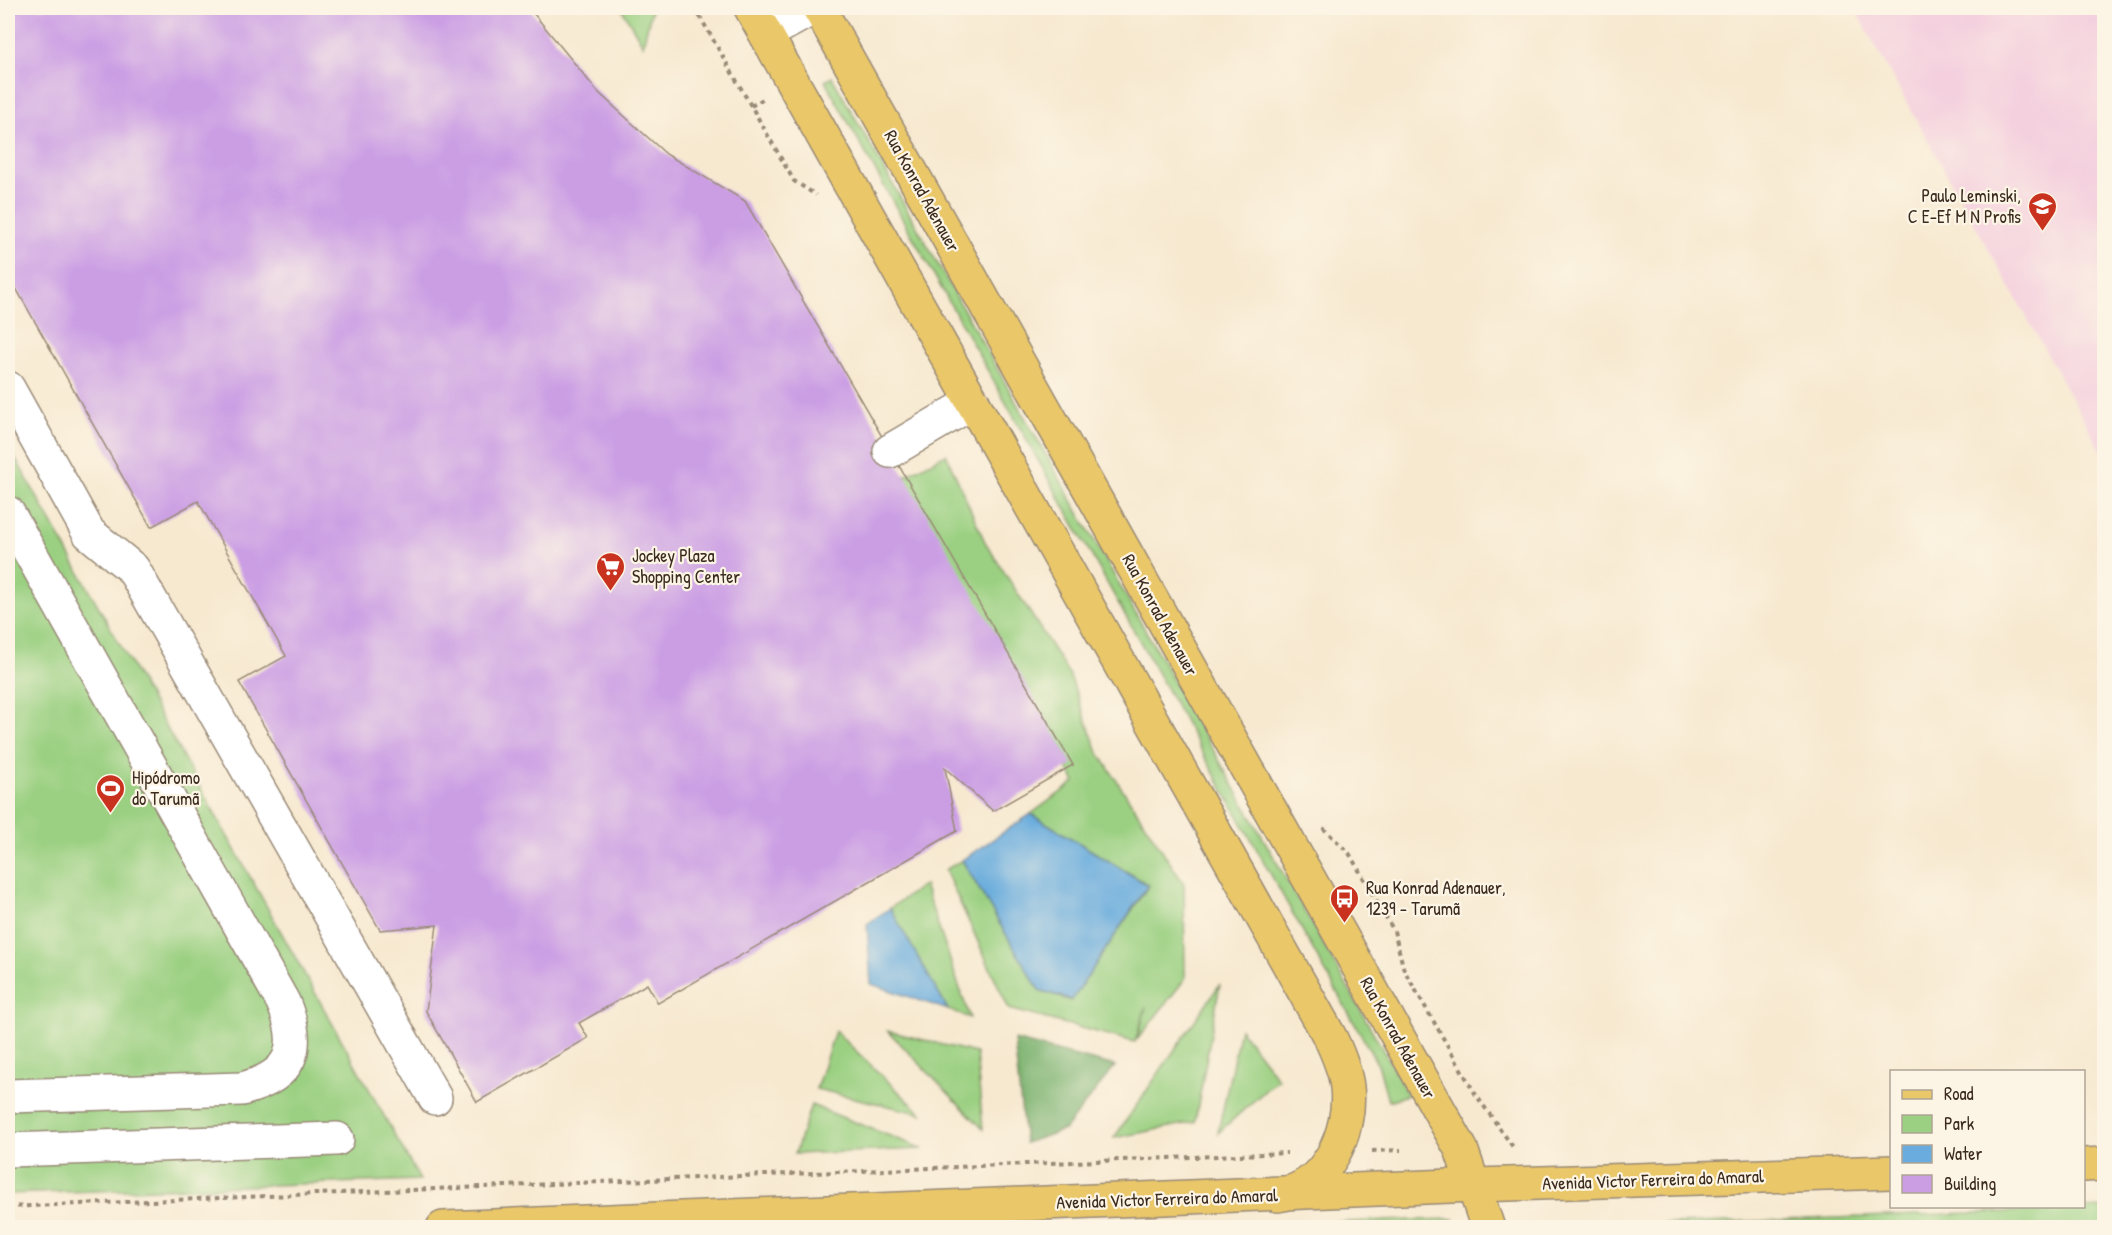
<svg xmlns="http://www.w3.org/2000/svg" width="2112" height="1235" viewBox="0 0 2112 1235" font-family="'Patrick Hand',sans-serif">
	<rect width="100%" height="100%" fill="#fcf5e5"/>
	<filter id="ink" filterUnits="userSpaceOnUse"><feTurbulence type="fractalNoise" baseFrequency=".0167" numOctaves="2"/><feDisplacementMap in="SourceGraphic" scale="12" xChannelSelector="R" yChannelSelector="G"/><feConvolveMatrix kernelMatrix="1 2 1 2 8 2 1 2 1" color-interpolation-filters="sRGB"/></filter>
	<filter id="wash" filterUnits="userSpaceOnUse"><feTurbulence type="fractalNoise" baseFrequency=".008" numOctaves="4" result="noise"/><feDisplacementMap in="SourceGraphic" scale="24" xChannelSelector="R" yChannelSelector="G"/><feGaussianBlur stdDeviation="1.35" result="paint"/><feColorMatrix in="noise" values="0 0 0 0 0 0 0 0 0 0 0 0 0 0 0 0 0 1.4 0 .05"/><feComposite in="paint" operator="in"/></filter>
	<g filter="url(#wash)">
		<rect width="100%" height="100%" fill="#f7e9d0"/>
		<!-- built -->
		<path fill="#f4cfde" d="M1854,8h250v448z"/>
		<!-- green -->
		<path fill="#9bd082" stroke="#6b7d50" stroke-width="1.5" d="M621,8h31l-9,37z
			M832,77l567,1001 8,17 -19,6 -9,-34 -554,-986z
			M8,445l412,735 -412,14z
			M946,454l39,88 84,132 29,78 86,132 1,95 -48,61 9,-33 -11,35 -126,-33 -64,-139 17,-10 77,130 32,11 78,-116 -118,-71 44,-32 -171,-306z
			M924,885l46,133 -22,-8 -58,-102z
			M1220,984l-25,138 -81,16z
			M1240,1029l38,50 -60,54z
			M835,1031l87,83 -106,-25z
			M888,1031l88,22 7,76z
			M811,1105l112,44 -128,5z
			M2104,1208v20l-512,-1z
			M1453,1219l1,8h-172l23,-4z"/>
		<!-- forest -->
		<path fill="#7cb270" stroke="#5c6e47" stroke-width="1.5" d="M1014,1040l101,26 -51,64 -39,13z"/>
		<!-- water -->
		<path fill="#69acdd" stroke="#526b7e" stroke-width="1.5" d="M1031,814l117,71 -76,115 -33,-10 -77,-130z
			M890,908l58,102 -77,-26 -4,-60z"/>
		<g id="blocks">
			<!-- building -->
			<path fill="#cb9ee4" d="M8,8h521l69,84 68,62 79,47 328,564 -80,46 -48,-43 12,63 -299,172 -11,-19 -68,39 9,15 -111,64 -51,-91 11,-86 -57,5 -141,-248 47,-26 -88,-155 -47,26 -143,-253z"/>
		</g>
	</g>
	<g filter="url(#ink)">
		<use href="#blocks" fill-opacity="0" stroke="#998a77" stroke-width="1.5"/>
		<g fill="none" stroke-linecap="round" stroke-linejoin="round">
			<defs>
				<path id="minor" d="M766,34l47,-26
					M8,388l81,145 44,36 302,529
					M890,451l83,-49
					M8,513l275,489c20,47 9,74 -41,87l-234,7
					M8,1150l329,-11"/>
				<path id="major" d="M751,8l580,1031c7,15 14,31 16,48 5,44 -20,102 -69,108
					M819,8l642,1141 27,79"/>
				<path id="highway" d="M2084,1165l20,-1
					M443,1228l1032,-43 417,-13"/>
			</defs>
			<!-- minor casing -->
			<use href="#minor" stroke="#998a77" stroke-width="36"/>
			<!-- major casing -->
			<use href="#major" stroke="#998a77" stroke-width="36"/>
			<!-- highway casing -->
			<use href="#highway" stroke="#998a77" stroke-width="36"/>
			<!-- path -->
			<path stroke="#998a77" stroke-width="4" stroke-dasharray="4.5 4.5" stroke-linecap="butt" d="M695,8l99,173 22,14
				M751,106l12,-7
				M1323,828l26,25 45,78 10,39 72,125 37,52
				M1372,1151l29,-1
				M8,1207l1279,-54"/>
			<!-- minor -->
			<use href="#minor" stroke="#fff" stroke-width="33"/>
			<!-- major -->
			<use href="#major" stroke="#eac769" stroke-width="33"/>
			<!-- highway -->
			<use href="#highway" stroke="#eac769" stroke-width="33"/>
		</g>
	</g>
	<!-- icons -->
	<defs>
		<symbol id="school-pin" viewBox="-11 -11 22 30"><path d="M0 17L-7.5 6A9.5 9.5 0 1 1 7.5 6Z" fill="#c8321e" stroke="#fcf5e5"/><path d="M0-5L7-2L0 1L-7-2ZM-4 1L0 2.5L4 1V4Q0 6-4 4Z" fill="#fff"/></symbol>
		<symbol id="supermarket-pin" viewBox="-11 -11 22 30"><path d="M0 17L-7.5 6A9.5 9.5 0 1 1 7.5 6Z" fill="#c8321e" stroke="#fcf5e5"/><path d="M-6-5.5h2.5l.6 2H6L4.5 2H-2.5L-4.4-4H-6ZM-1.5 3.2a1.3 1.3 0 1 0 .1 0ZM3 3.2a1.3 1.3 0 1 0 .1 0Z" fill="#fff"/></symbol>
		<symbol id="stadium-pin" viewBox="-11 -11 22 30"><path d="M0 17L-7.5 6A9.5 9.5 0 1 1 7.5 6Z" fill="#c8321e" stroke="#fcf5e5"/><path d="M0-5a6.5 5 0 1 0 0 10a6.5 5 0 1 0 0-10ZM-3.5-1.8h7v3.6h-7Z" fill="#fff"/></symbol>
		<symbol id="bus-pin" viewBox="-11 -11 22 30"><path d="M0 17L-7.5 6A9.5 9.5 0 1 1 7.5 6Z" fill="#c8321e" stroke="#fcf5e5"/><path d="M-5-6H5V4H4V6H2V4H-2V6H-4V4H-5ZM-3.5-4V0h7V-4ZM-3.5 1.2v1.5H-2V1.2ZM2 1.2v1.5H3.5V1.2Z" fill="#fff"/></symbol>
	</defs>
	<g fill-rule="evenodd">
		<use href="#school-pin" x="2026" y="190" width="33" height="45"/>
		<use href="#supermarket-pin" x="594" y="550" width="33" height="45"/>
		<use href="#stadium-pin" x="94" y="772" width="33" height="45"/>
		<use href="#bus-pin" x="1328" y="882" width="33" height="45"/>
	</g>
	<g text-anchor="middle" stroke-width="4.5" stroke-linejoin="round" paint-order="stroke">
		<!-- street labels -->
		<g font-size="18" fill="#3b2a1e" stroke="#fcf5e5">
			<text transform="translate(922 191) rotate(61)" y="6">Rua Konrad Adenauer</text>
			<text transform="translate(1160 615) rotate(61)" y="6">Rua Konrad Adenauer</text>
			<text transform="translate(1398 1038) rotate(61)" y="6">Rua Konrad Adenauer</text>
			<text transform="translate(1653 1180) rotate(-2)" y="6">Avenida Victor Ferreira do Amaral</text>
			<text transform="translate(1167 1199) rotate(-2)" y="6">Avenida Victor Ferreira do Amaral</text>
		</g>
		<!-- poi labels -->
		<g font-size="18" fill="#3b2a1e" stroke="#fcf5e5" text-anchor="start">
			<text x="2021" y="202" text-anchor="end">Paulo Leminski,<tspan x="2021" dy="21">C E-Ef M N Profis</tspan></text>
			<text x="632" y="562">Jockey Plaza<tspan x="632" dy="21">Shopping Center</tspan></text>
			<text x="132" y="784">Hipódromo<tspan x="132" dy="21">do Tarumã</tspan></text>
			<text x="1366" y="894">Rua Konrad Adenauer,<tspan x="1366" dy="21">1239 - Tarumã</tspan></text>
		</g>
	</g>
	<!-- margin -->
	<rect width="2112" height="1235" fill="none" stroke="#fcf5e5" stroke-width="30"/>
	<!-- legend -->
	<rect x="1890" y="1070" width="195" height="138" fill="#fcf5e5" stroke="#afa495" stroke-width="1.5"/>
	<rect x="1902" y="1090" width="30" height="9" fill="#eac769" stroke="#afa495" stroke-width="1.5"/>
	<text x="1944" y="1100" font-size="18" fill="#3b2a1e">Road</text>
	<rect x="1902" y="1115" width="30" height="18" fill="#9bd082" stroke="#afa495" stroke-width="1.5"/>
	<text x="1944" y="1130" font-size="18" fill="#3b2a1e">Park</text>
	<rect x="1902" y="1145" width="30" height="18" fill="#69acdd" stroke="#afa495" stroke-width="1.5"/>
	<text x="1944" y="1160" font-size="18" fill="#3b2a1e">Water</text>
	<rect x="1902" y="1175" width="30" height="18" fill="#cb9ee4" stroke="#afa495" stroke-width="1.5"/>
	<text x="1944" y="1190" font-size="18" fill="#3b2a1e">Building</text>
</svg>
